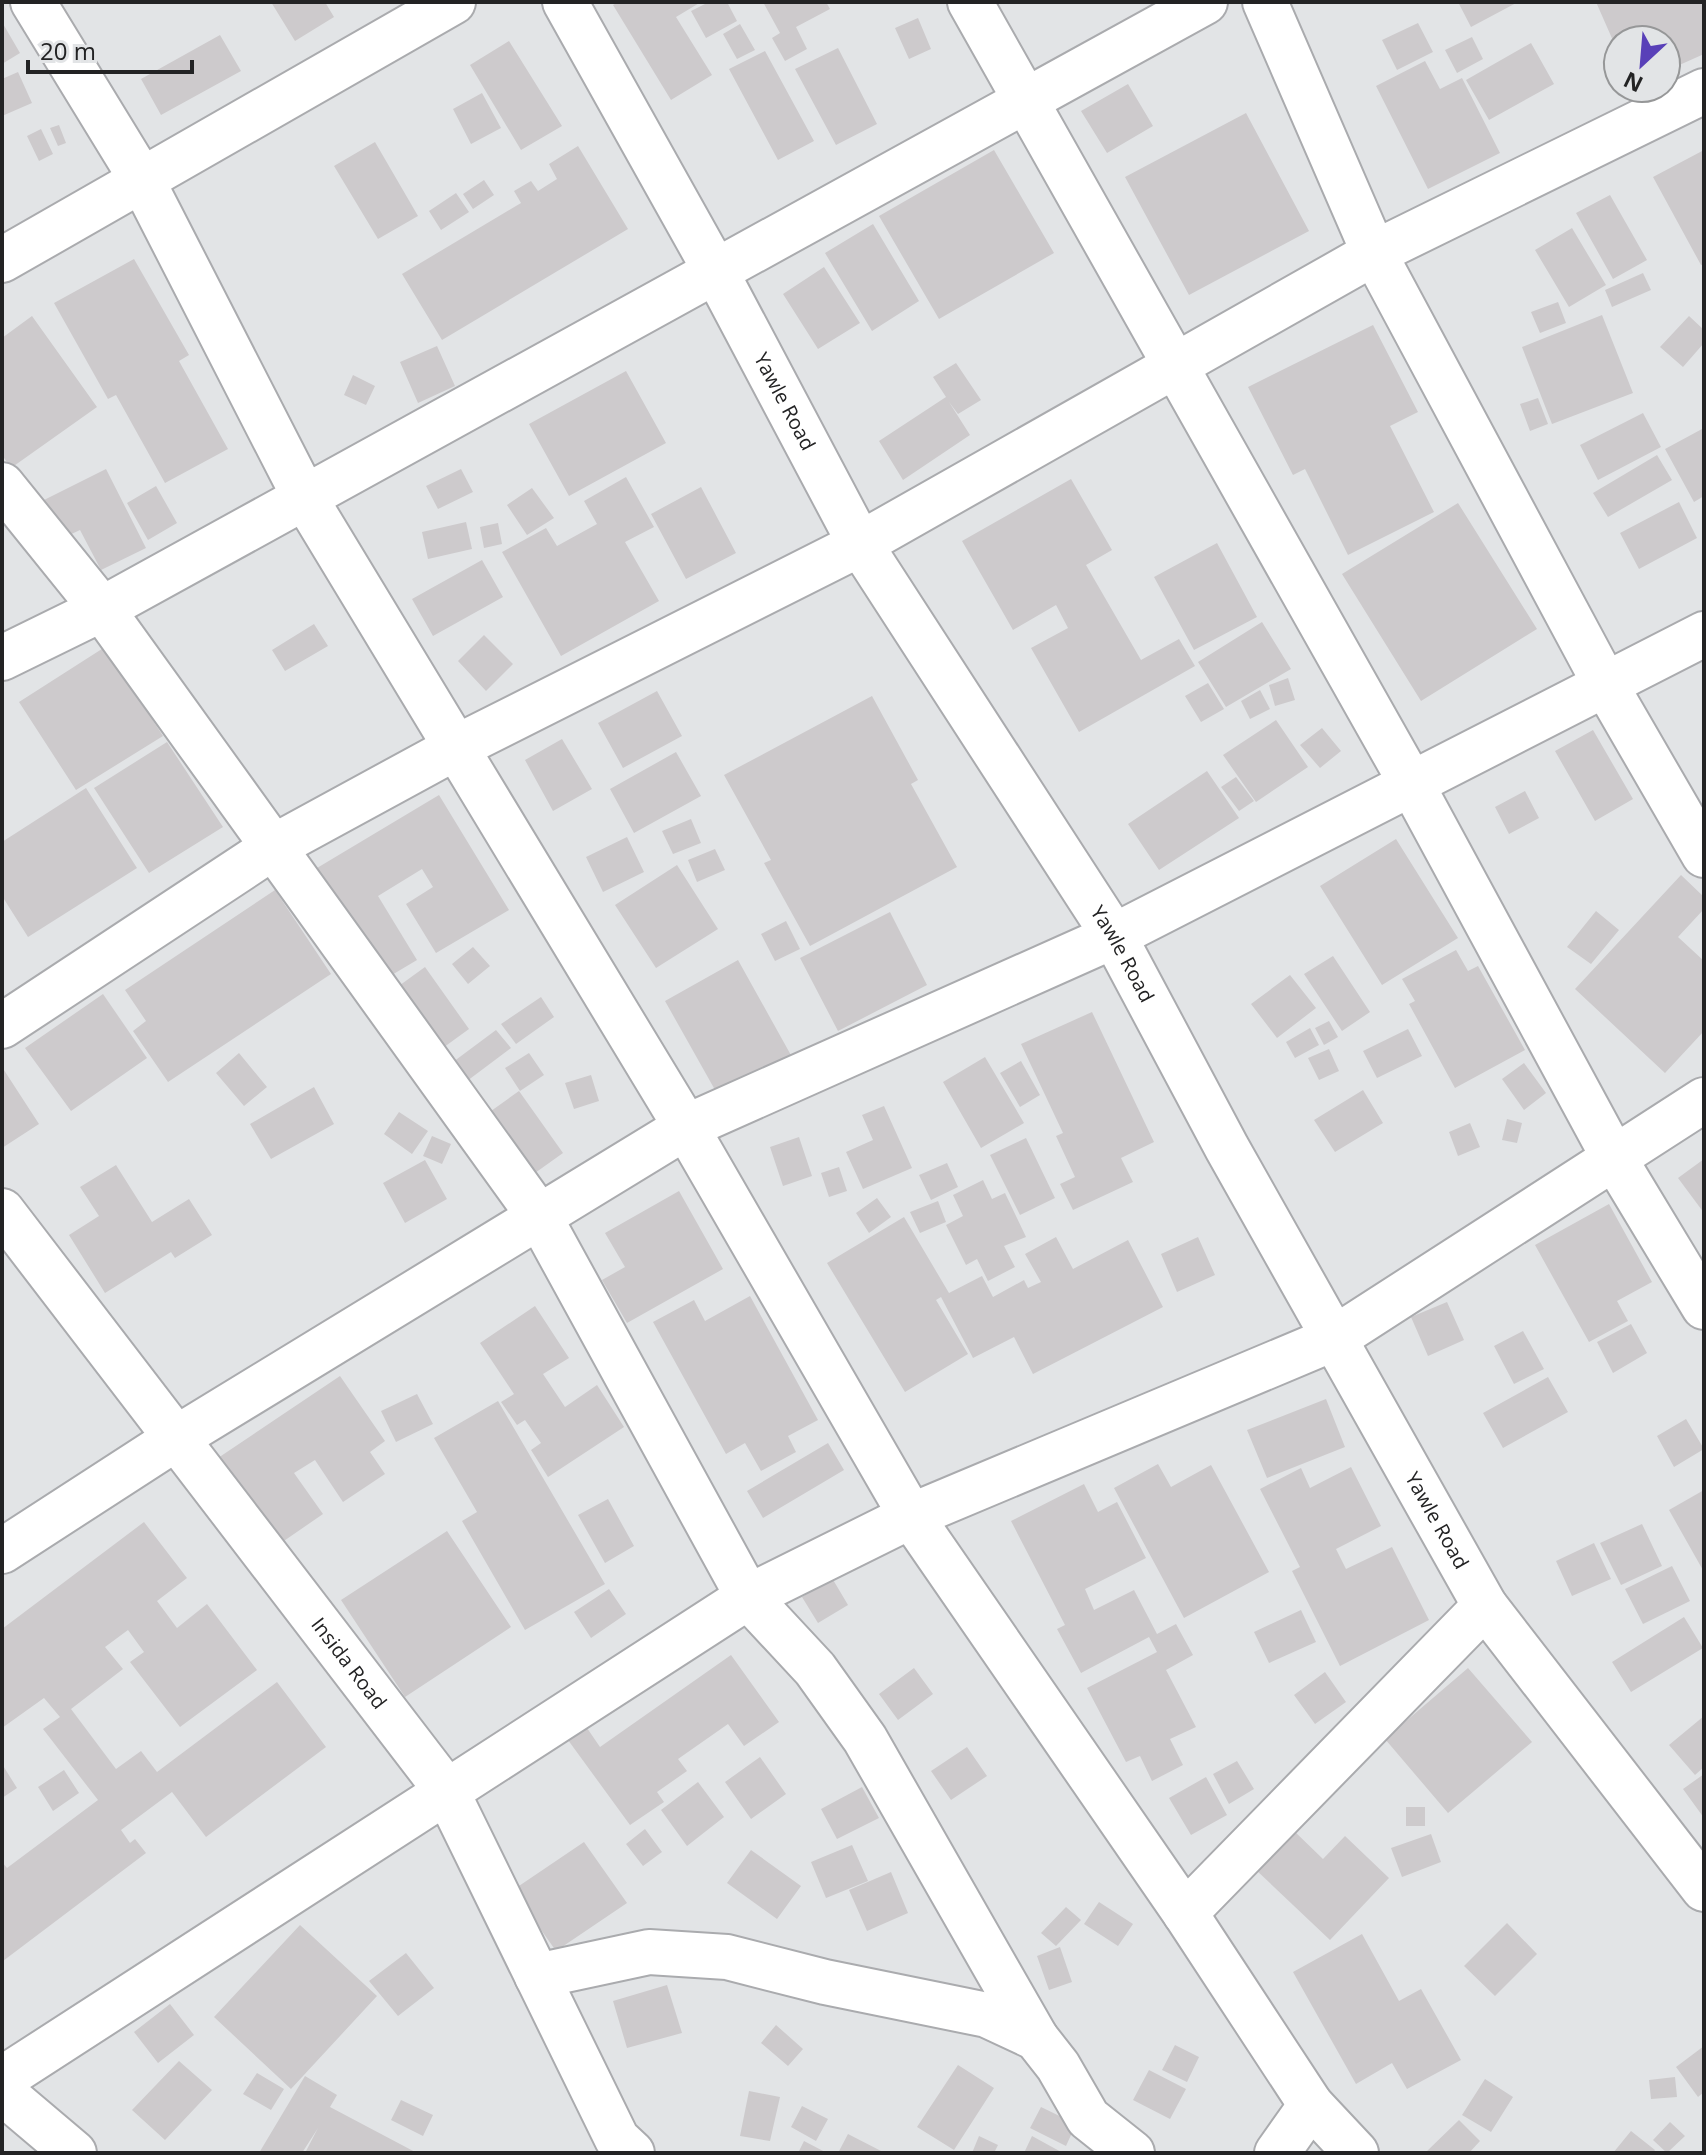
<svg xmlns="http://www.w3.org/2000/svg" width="1706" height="2155" viewBox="0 0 1706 2155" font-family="'Open Sans',sans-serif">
	<rect width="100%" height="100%" fill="#e2e4e6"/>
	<!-- building -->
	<path fill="#cdcacc" d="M271,2h54l9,15 -39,24z
		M618,2h83l-25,15 36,58 -41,25 -58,-95z
		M709,2h18l10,19 -31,17 -15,-27z
		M763,2h63l4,7 -34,18 11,22 -22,12 -13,-23 8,-5z
		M1458,2h60l-47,25z
		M1596,2h108v52l-38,17v-31h-48v12z
		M918,18l13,31 -22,10 -14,-31z
		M2,22l18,31 -18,11z
		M1418,23l15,29 -36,18 -15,-30z
		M740,24l15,26 -18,9 -14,-25z
		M220,35l21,36 -80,44 -20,-36z
		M1472,37l11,22 -26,14 -12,-23z
		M509,41l53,85 -41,24 -51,-85z
		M1531,43l23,41 -65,36 -23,-40z
		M838,48l39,76 -41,21 -41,-76z
		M765,51l49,90 -36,19 -49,-91z
		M1425,61l15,28 22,-11 38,75 -72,36 -52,-103z
		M18,72l14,31 -30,13v-37z
		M1128,84l25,42 -46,27 -26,-42z
		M482,93l19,35 -30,16 -18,-35z
		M1246,113l63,118 -120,64 -64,-118z
		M59,125l7,18 -8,3 -8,-18z
		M41,129l12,25 -14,7 -12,-25z
		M375,142l43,74 -40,23 -44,-73z
		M578,146l50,83 -186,111 -40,-66 119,-71 -7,-12 17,-10 7,10 19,-12 -8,-15z
		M994,150l60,103 -115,66 -60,-103z
		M1704,150v114l-3,1 -48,-88z
		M484,180l10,15 -21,14 -10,-15z
		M456,193l13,19 -28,18 -12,-19z
		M1610,195l37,65 -34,19 -37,-66z
		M873,224l46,77 -47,30 -47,-78z
		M1572,228l34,57 -37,22 -34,-57z
		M134,259l55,96 -10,6 49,88 -63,34 -49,-88 -8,4 -54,-96z
		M824,267l36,56 -42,26 -35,-55z
		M1643,273l8,17 -39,17 -7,-17z
		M1558,302l8,21 -26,10 -9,-21z
		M1602,315l31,78 -81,31 -30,-77z
		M32,316l65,91 -86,61 -9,-13v-117z
		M1689,316l15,14v13l-21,24 -23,-20z
		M1373,325l45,87 -28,14 44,86 -86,43 -43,-86 -12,6 -45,-88z
		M437,346l18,40 -37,17 -18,-41z
		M956,363l25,37 -23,14 -9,-12 21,33 -67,45 -24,-39 67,-44 -13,-20z
		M626,371l40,72 -97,53 -40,-72z
		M353,375l22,11 -9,19 -22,-10z
		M1538,398l10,26 -18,7 -10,-27z
		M1643,413l18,34 -63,33 -18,-35z
		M1702,429l2,67 -10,6 -29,-53z
		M1657,455l15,25 -64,37 -15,-24z
		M106,469l40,79 -45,22 -21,-40 -17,8 -19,-38z
		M461,469l12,23 -35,17 -12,-23z
		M626,477l28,50 -29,15 34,59 -98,55 -59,-104 44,-24 11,18 40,-22 -13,-23z
		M1071,479l41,71 -26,15 55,95 38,-21 16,27 -116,66 -48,-84 37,-20 -12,-23 -43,25 -51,-89z
		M156,486l21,37 -29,17 -21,-37z
		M701,487l35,66 -50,26 -35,-65z
		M532,488l22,30 -27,17 -20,-30z
		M1679,502l18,36 -58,31 -19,-36z
		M1458,503l79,126 -116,72 -79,-127z
		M466,522l6,27 -44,10 -6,-27z
		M498,523l4,21 -18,4 -4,-21z
		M1217,543l40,74 -63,33 -40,-73z
		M482,560l21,37 -70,39 -21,-37z
		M1262,622l29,47 -65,38 -28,-45z
		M314,624l14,22 -43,25 -13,-21z
		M484,635l29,29 -27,27 -28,-30z
		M105,647l58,89 -87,54 -57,-88z
		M1288,678l7,22 -20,6 -6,-21z
		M1208,683l16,26 -23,13 -16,-26z
		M1260,690l10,19 -20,10 -9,-18z
		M657,691l25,45 -59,32 -25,-45z
		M872,696l46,84 -7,4 46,83 -147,79 -46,-83 7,-3 -47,-85z
		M1276,720l32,47 -52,35 -33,-47z
		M1322,728l19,23 -21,17 -20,-23z
		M1593,730l40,69 -38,22 -40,-70z
		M562,739l30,50 -39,22 -28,-51z
		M167,742l56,85 -74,46 -55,-85z
		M676,752l25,44 -67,37 -24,-44z
		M1207,771l32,47 -80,52 -31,-46z
		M1236,777l18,24 -15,10 -18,-24z
		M86,788l51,80 -109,69 -26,-41v-54z
		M1525,791l14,27 -30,16 -14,-27z
		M439,795l70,115 -73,43 -30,-49 27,-17 -11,-18 -44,27 39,64 -42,25 -68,-111z
		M691,819l10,24 -28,11 -11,-23z
		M627,837l17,35 -41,20 -17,-35z
		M1396,839l62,99 -76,47 -62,-99z
		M715,849l10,21 -28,12 -9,-22z
		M677,865l41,64 -62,39 -41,-63z
		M1681,875l23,22v12l-26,28 26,24v70l-39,42 -90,-84z
		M275,890l56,84 -163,108 -35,-51 13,-10 -21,-31z
		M1596,911l23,19 -28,34 -24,-17z
		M890,912l37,73 -89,46 -38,-73z
		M786,921l14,28 -25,12 -14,-27z
		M473,947l17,19 -22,18 -16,-20z
		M1456,950l12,21 10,-5 47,84 -70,38 -46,-84 6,-3 -13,-22z
		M1333,956l37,56 -28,19 -38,-57z
		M738,960l54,97 -73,40 -54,-96z
		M425,967l44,62 -40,29 -44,-62z
		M1290,975l26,33 -39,30 -26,-34z
		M103,994l44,64 -76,53 -46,-63z
		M541,997l13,20 -38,27 -15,-20z
		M1092,1012l62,130 -33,16 12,24 -60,28 -13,-26 15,-7 -19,-41 7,-3 -42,-89z
		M1329,1021l9,16 -14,8 -9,-17z
		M1310,1028l9,17 -24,13 -9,-16z
		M1408,1029l14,27 -45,22 -14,-27z
		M496,1030l15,18 -44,33 -14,-19z
		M1329,1049l10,22 -20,9 -11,-22z
		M239,1053l28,34 -23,19 -28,-33z
		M529,1053l15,22 -24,16 -15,-23z
		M985,1057l39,66 -43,25 -38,-66z
		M1021,1061l19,34 -20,12 -20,-34z
		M1524,1063l22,30 -22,17 -22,-31z
		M2,1067l37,57 -37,24z
		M591,1075l8,26 -25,8 -9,-26z
		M314,1087l20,37 -63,35 -21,-35z
		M1363,1090l20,33 -48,29 -21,-32z
		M519,1091l44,62 -42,30 -44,-62z
		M884,1106l28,62 -49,21 -17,-37 27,-12 -11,-25z
		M399,1112l29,19 -16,23 -28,-20z
		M1507,1119l15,4 -5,20 -15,-3z
		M1470,1123l10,24 -22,9 -9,-24z
		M432,1136l19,8 -9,20 -19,-8z
		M799,1137l13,39 -29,10 -13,-39z
		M1026,1138l29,60 -35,17 -30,-60z
		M1704,1159v54l-26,-35z
		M425,1160l22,39 -42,24 -22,-40z
		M947,1163l11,24 -27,13 -12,-25z
		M116,1165l36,57 37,-23 23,36 -37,23 -4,-6 -66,41 -36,-58 30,-19 -19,-29z
		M839,1167l8,24 -18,6 -8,-24z
		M983,1180l9,19 13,-6 21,44 -22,9 11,21 -27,14 -11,-22 -11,6 -20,-40 17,-9 -10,-21z
		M679,1191l44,78 -96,54 -25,-43 23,-13 -20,-34z
		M877,1198l14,19 -22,16 -13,-20z
		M938,1201l8,21 -26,11 -10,-21z
		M1609,1204l43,78 -35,19 11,20 -39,21 -54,-97z
		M904,1217l45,76 33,-17 11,21 31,-17 4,8 13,-6 -16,-28 31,-17 17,32 55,-29 35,67 -130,67 -19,-37 -41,21 -32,-61 -5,3 32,54 -63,38 -78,-129z
		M1198,1237l17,38 -38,17 -16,-38z
		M750,1296l68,124 -30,16 8,16 -35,19 -16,-28 -19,11 -73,-132 41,-22 11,21z
		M1447,1302l17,38 -36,16 -17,-39z
		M535,1306l34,52 -26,16 22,33 32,-22 27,42 -76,50 -17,-27 10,-7 -16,-23 -8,5 -16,-23 13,-8 -34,-51z
		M1631,1324l16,29 -34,20 -16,-31z
		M1523,1331l21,38 -30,15 -20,-38z
		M340,1376l45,65 -15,11 15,22 -42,28 -28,-42 -21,13 29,41 -45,31 -60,-87z
		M1548,1377l20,35 -65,36 -20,-35z
		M417,1394l16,30 -37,18 -15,-31z
		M1326,1399l19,48 -78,31 -20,-48z
		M498,1401l107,183 -80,46 -63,-109 15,-9 -43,-74z
		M1686,1419l18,30 -30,18 -17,-31z
		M828,1443l16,27 -81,48 -16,-27z
		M1158,1464l13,23 40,-22 58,107 -85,46 -70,-130z
		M1351,1467l30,59 -45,23 10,20 46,-22 37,73 -89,46 -48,-95 8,-4 -40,-78 41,-21 9,20z
		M1084,1484l14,28 19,-10 29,56 -61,31 9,21 40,-20 23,44 19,-10 17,31 -27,15 30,57 -26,12 13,26 -31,16 -12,-25 -14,6 -39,-74 70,-36 -8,-15 -68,36 -24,-44 8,-4 -54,-104z
		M1704,1490v82l-35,-62z
		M608,1499l26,47 -29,17 -27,-48z
		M144,1522l43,56 -30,23 20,27 30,-24 50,66 -77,57 -50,-65 14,-10 -16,-22 -23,17 18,22 -52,40 45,60 25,-18 16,21 120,-90 49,65 -120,90 -34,-45 -51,38 9,13 5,-4 11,14 -143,108 -1,-99 5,6 91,-68 -55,-71 17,-12 -16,-19 -42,30v-99z
		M1642,1524l20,42 -41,19 -21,-42z
		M447,1531l64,96 -106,70 -64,-97z
		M1594,1543l17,36 -39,17 -16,-35z
		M1672,1566l18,35 -47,23 -18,-35z
		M832,1578l16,27 -30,18 -16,-26z
		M609,1589l17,25 -35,24 -17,-26z
		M1301,1610l15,32 -47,21 -15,-31z
		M1684,1617l19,31 -72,44 -19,-30z
		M731,1655l48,67 -35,24 -16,-22 -50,35 9,12 -30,21 7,10 -34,23 -62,-85 19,-12 13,19z
		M914,1668l19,26 -35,26 -19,-26z
		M1468,1668l64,74 -84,71 -63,-74z
		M1325,1672l21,30 -31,22 -21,-29z
		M1704,1716v51l-9,8 -26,-30z
		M967,1747l20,29 -36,24 -20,-29z
		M760,1757l26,37 -35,25 -26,-37z
		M1237,1761l17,28 -25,15 -16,-30z
		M2,1764l15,24 -15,10z
		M64,1770l15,23 -26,18 -15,-24z
		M1704,1774v44l-21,-29z
		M1206,1777l21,38 -36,20 -22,-37z
		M698,1782l26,35 -37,29 -26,-36z
		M862,1787l17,31 -42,21 -16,-30z
		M1406,1807h19v19h-19z
		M645,1829l17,23 -19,14 -17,-22z
		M1292,1829l31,30 22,-23 44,42 -59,62 -75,-71z
		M1431,1834l10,28 -39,15 -11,-29z
		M584,1842l43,61 -71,48 -43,-61z
		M852,1845l16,36 -42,17 -15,-36z
		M751,1850l50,36 -24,33 -50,-36z
		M891,1872l17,41 -41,18 -18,-41z
		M1099,1902l34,22 -15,22 -34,-22z
		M1066,1907l15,13 -25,26 -15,-13z
		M1507,1923l30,31 -42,42 -31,-30z
		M300,1925l77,71 -86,93 -77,-72z
		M1362,1934l37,67 22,-12 40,71 -54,29 -15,-26 -36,21 -63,-112z
		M1060,1947l12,35 -23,8 -12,-34z
		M406,1953l28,35 -36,28 -29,-35z
		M667,1985l15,48 -55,15 -14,-47z
		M170,2004l24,31 -36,28 -24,-31z
		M776,2025l27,24 -15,17 -27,-23z
		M1175,2045l24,12 -12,25 -25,-12z
		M1704,2046v46l-6,5 -22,-30z
		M179,2061l33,29 -47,50 -33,-30z
		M958,2065l36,23 -40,62 -37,-23z
		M1149,2070l37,19 -16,30 -37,-19z
		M257,2073l27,16 -13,21 -28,-16z
		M305,2076l32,19 -7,12 87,46h-112l13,-25 -16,25h-43z
		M1675,2077l2,20 -26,2 -2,-19z
		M1485,2079l28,18 -22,35 -29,-17z
		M749,2091l31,6 -10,44 -30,-5z
		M401,2100l32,15 -10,21 -32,-16z
		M802,2106l26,13 -12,22 -25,-14z
		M1041,2107l35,17 -10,22 -36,-18z
		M1459,2120l21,21 -11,12h-44z
		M1670,2122l15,14 -18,17 -14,-13z
		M1631,2131l24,19 -2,3h-40z
		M848,2134l37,19h-47z
		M979,2136l19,9 -4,8h-22z
		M1032,2136l31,17h-39z
		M804,2141l23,12h-29z"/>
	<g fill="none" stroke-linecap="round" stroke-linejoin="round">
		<defs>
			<g id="minor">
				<path d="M33,2l109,178 163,318 381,629 225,389 274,397 126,192 45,48"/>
				<path id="s1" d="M565,2l151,270 144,272 254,392 113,212 258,458 219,283"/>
				<path d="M970,2l441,781 203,375 90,149"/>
				<path d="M1265,2l109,251 231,431 99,171"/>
				<path d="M2,260l451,-258"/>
				<path d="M2,485l100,124 437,607 209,381 67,72 50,70 171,299"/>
				<path d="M2,658l100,-49 1103,-607"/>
				<path d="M2,1026l273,-180 180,-98 405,-204 514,-291 330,-162"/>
				<path id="s2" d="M2,1211l444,579 171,349 15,14"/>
				<path d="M2,1551l173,-112 511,-312 428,-191 590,-302"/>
				<path d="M1185,1913l300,-307"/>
				<path d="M537,1976l112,-24 78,5 98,25 162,33 49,23 22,28 30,52 44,35"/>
				<path d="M2,2079l746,-482 163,-81 424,-178 369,-238"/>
				<path d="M2,2092l72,61"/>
				<path d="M1277,2153l34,-48"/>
			</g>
		</defs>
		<!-- minor casing -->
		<use href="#minor" stroke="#aaabae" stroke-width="48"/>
		<!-- minor -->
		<use href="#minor" stroke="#fff" stroke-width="44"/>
	</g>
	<g text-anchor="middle" stroke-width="7" stroke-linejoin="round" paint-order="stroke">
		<!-- street labels -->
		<g font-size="20" fill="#232324" stroke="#e2e4e6">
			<text dy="7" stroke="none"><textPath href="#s1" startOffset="456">Yawle Road</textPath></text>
			<text dy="7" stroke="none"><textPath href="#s1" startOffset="1104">Yawle Road</textPath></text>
			<text dy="7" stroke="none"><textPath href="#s1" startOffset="1752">Yawle Road</textPath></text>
			<text dy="7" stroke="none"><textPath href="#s2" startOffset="570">Insida Road</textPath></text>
		</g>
	</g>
	<!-- border -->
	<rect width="1706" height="2155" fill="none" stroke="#232324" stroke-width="8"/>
	<!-- north arrow -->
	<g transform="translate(1642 64) rotate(206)"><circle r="38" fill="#e2e4e6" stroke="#969798" stroke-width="2"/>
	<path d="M0-6L14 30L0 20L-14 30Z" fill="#5940b8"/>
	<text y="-12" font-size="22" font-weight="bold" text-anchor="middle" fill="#232324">N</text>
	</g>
	<!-- scale -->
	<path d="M28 60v12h164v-12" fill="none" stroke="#232324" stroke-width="4"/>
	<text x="40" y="60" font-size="24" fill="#232324" stroke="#e2e4e6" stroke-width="6" paint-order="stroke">20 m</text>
</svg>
